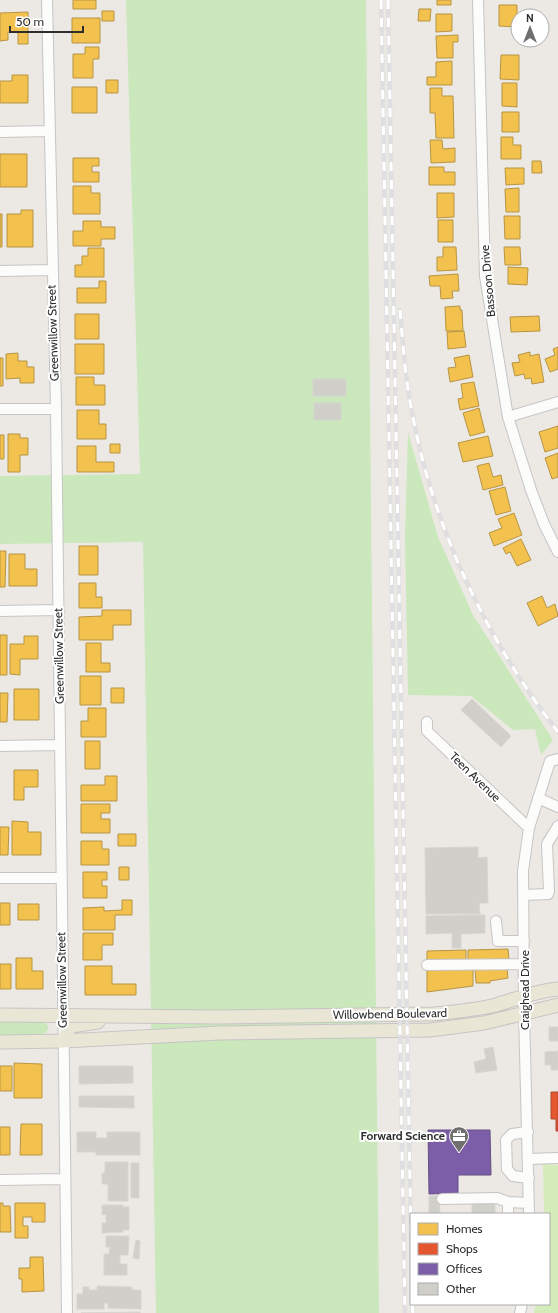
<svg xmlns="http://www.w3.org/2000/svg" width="558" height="1313" viewBox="0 0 558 1313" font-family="Cabin,sans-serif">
	<rect width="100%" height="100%" fill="#ece9e4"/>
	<!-- green -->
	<path fill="#cae8bc" d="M126,0h240l13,1313h-223l-13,-771 -143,2v-68l140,-2z
		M408,432l30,105 35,78 80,125 -12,15 -6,-26 -22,1 -42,-34 -63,-1 -3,-157z
		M0,1020h41l8,6 -3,7 -17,3h-29z"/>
	<!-- pitch -->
	<path fill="#d4ecba" d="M543,1164l15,1v148h-24l2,-9h13v-90h-5z"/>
	<!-- homes -->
	<path fill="#f2c14e" stroke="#b79544" d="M73,0h23v9h-23z
		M437,0h14v5h-14z
		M499,5h18v22l-18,-1z
		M419,9h12l-1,12h-12z
		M102,11h12v10h-12z
		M28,12v32h-10v-12h-10v8l-8,1v-28z
		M436,14h16v17l-16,1z
		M72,18h28v25h-28z
		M458,35v7h-5v16h-16l-1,-22z
		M85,47h14v12h-6v19h-20v-24h12z
		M501,55h18v25l-19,-1z
		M452,61v24h-25v-8h9v-15z
		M12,75h16v28h-28v-22h12z
		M106,80h12v13h-12z
		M502,83h15v24l-15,-1z
		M72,87h25v26h-25z
		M430,88h12v8h11l1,42h-18l-1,-25h-5z
		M502,112h17v20h-17z
		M501,137h12v8h8v14h-20z
		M430,140h12l1,9 12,-1v14l-24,1z
		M0,154h27v33h-27z
		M73,158h26v8h-7v6h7v10h-26z
		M532,161h9l1,12h-10z
		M429,167h15v5h11v13h-26z
		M505,168h19v16l-18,1z
		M73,186h18v7h9v21h-27z
		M519,188v24h-13l-1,-23z
		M437,193h17v24l-17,1z
		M21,210h12v37h-26v-33h14z
		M0,214h2v33h-2z
		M504,216h16v23h-15z
		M438,220h15v22h-15z
		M83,221h18v6h14v12h-14v7h-28v-15h10z
		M443,247h13l1,23 -20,1v-14h6z
		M504,247h16l1,18h-16z
		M88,248h16v29h-29v-12h7v-9h6z
		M508,267l20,1 -1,17 -19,-1z
		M458,274l1,17h-7l1,7 -12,1 -1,-13h-10l-1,-10z
		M99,281h7v22h-29v-15h22z
		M460,306v4h2l1,21h-17l-1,-24z
		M75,314h24v25h-24z
		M539,316l1,15 -29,1 -1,-15z
		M464,331l2,16 -18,2 -1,-17z
		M75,344h29v30h-29z
		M558,347v22l-8,3 -5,-13 10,-4 -2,-6z
		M530,352v4l9,-2 5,28 -12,2 -1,-6 -6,1 -1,-5 -9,2 -3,-13 8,-1 -2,-7z
		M18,353v8h9v6h7v16h-14v-5l-14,1v-25z
		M469,355l4,22 -23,5 -2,-14 8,-1 -2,-9z
		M0,358h3v28h-3z
		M76,377h18v8h11v20h-29z
		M474,382l5,24 -19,4 -2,-11 5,-1 -2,-14z
		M479,408l6,24 -15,4 -7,-23z
		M77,410h22v14h7v15h-29z
		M558,426v22l-13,4 -6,-20z
		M8,434h12v4h8v17h-8v17h-12z
		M0,435h4v24h-4z
		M488,436l5,20 -30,6 -5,-19z
		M110,444h10v9h-10z
		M77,446h19v16h18v10h-37z
		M558,453v24l-6,2 -7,-21z
		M489,463l4,14 8,-2 2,10 -20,5 -6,-24z
		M505,487l6,24 -15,4 -7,-24z
		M514,513l8,22 -28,11 -5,-13 13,-5 -4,-9z
		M521,539l10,21 -14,6 -7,-14 -4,2 -3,-6z
		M79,546h19v29h-19z
		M0,551h6l-1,36h-5z
		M9,554h16v15h12v17h-28z
		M79,583h17v14h6v11h-23z
		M542,596l5,12 8,-4 3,12 -20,10 -11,-23z
		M102,610h29v15h-18v15h-34v-23l23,-1z
		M0,635h7v40h-7z
		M24,636h14v23h-18v16l-10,-1v-30h14z
		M86,643h15v20h9v9h-24z
		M80,676h21v29h-21z
		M111,688h13v15h-13z
		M14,689h25v31h-25z
		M0,693h8l-1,29h-7z
		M88,708h18v29h-25v-16h7z
		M85,741h15v28h-15z
		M14,770h24v17h-14v13h-10z
		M105,776h12v25h-36v-16h24z
		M81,804h29v9h-9v6h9v14h-29z
		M12,821l16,1v10h13v23h-29z
		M0,827h9l-1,28h-8z
		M118,834h18v12h-18z
		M81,841h21v8h7v16h-28z
		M119,867h10v13h-10z
		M83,872h24v8h-5v6h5v12h-24z
		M122,900h10v15h-17v15h-32v-22l21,-1v4l18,-1z
		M0,903h10v22h-10z
		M18,904h21v16h-21z
		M83,933h30v12h-11v15h-19z
		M508,949l1,10 -41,1v-10z
		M466,950v10l-39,1v-10z
		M16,958h16v13h11v18h-27z
		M0,964h11v25h-11z
		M85,966h27v18h24v11h-51z
		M473,968v18l-46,6v-23z
		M507,968l1,10 -18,3v2h-14l-1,-14z
		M14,1063l28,1v34h-28z
		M0,1066h12v25h-12z
		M21,1124h21v31h-22z
		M0,1127h10v28h-10z
		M0,1203h3v3h7l1,26h-11z
		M15,1203h30v19h-13v-5h-9v9h5v12h-13z
		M30,1257h13l1,34 -22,1v-13h-3v-11h11z"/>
	<!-- shops -->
	<path fill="#e4572e" stroke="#ad4b2e" d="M551,1092h7v39h-2v-12h-5z"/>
	<!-- offices -->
	<path fill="#7b5ea7" stroke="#645083" d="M428,1130h62l1,45h-33v18l-29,1z"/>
	<!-- building -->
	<path fill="#d1cfca" stroke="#d7d5d0" d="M313,379h33v17h-33z
		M314,403h27v17h-27z
		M472,699l39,37 -10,11 -40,-37z
		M478,847v11l9,-1 1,46h-9l1,11h-54l-1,-66z
		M485,915v18l-24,1v14h-9v-15l-26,1v-18z
		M549,1027h9v14h-9z
		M493,1047l4,23 -21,3 -2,-11 12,-3 -2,-10z
		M558,1051v19h-7v-5h-6v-13z
		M79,1066h54v17l-54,1z
		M79,1096h55v12l-55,-1z
		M77,1132h19v6h11v-6h33v23h-44v-3h-19z
		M105,1162h23v39h-20v-17h-6v-11h3z
		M131,1163h8v35h-8z
		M429,1196h10l1,18h-11z
		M472,1201h23v13h-23z
		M102,1205h21v2h6v23h-6v2l-21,1v-10h4v-9l-4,1z
		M106,1236h23l-1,19h-8v9h7v11h-23v-21h5l1,-7h-4z
		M136,1240l4,1 -1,18 -6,-1z
		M97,1286l35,1v3h9v19l-33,-1v-5h-4v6h-27v-15h6v-7h6v3h8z
		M140,1312v1h-59z"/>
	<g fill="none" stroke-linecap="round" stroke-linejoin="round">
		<defs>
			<path id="minor" d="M47,0l9,409 11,904
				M478,0l7,276 23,141 23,73 13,34 14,28
				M0,132l50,-1
				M0,271l52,-1
				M0,409h56
				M508,417l50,-15
				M0,611l59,-1
				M427,722v9l102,97
				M0,746l60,-1
				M538,798l20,9
				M0,878h61
				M524,895l24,-1 1,-3 -2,-47 11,-18
				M496,921l2,20h26
				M427,965l98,-1
				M528,1132l-16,2 -6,6 1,29 6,7 16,2
				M529,1159l29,-1
				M0,1180l64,-1
				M442,1199l55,-1 11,4
				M508,1214v-12l21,1
				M529,1214l-5,-202 -1,-141 6,-43 21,-67 8,-2
				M520,1313l2,-9"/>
			<path id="major" d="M0,1015l219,2 214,-3c20,-2 40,-4 59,-8 22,-6 43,-15 66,-17
				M63,1041l8,-15 27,-4
				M0,1042l63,-1 157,-8 210,-3 54,-7 74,-18"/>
		</defs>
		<!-- minor casing -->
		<use href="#minor" stroke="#c5c5c5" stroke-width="12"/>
		<!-- major casing -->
		<use href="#major" stroke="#c6c5c4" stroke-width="15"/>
		<!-- minor -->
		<use href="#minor" stroke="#fcfcfb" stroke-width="10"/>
		<!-- major -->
		<use href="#major" stroke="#e9e6d6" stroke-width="13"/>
		<defs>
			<path id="rail" d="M381,0l24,1313
				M388,0l23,1236
				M400,310c3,34 5,68 12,102 21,115 74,227 146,320
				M412,1304l1,9"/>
		</defs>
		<!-- rail casing -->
		<use href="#rail" stroke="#dfdfe1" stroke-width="4.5"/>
		<!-- rail -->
		<use href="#rail" stroke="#fff" stroke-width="3" stroke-dasharray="9" stroke-linecap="butt"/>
	</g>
	<!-- icons -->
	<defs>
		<symbol id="office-pin" viewBox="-11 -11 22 30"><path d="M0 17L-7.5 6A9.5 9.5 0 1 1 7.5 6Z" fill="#706f6e" stroke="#fff"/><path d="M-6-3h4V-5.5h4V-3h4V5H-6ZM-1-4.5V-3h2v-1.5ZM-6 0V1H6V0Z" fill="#fff"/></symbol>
	</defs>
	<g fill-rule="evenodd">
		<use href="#office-pin" x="448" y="1125" width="22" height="30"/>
	</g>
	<g text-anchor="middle" stroke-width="4" stroke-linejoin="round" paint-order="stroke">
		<!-- street labels -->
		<g font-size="12" fill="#2e2e2e" stroke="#fff">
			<text transform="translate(488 281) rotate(-95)" y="4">Bassoon Drive</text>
			<text transform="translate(53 333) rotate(-92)" y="4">Greenwillow Street</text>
			<text transform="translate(59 656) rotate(-91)" y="4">Greenwillow Street</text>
			<text transform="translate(475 777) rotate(44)" y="4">Teen Avenue</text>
			<text transform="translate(62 980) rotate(-91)" y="4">Greenwillow Street</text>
			<text transform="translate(525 990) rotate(-90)" y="4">Craighead Drive</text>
			<text transform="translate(390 1014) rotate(-1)" y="4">Willowbend Boulevard</text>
		</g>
		<!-- poi labels -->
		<g font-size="12" font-weight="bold" fill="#2e2e2e" stroke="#fff" text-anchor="end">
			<text x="445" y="1140">Forward Science</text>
		</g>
	</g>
	<!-- legend -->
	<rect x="410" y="1213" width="140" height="92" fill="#ffffff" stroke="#ababab"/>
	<rect x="418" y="1223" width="20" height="12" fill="#f2c14e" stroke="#ababab"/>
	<text x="446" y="1233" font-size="12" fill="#2e2e2e">Homes</text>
	<rect x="418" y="1243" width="20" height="12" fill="#e4572e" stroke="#ababab"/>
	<text x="446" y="1253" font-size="12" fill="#2e2e2e">Shops</text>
	<rect x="418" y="1263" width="20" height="12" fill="#7b5ea7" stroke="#ababab"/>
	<text x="446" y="1273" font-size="12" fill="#2e2e2e">Offices</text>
	<rect x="418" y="1283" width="20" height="12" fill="#d1cfca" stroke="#ababab"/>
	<text x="446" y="1293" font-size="12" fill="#2e2e2e">Other</text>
	<!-- north arrow -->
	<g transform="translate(530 28)"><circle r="19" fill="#ffffff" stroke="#ababab"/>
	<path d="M0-3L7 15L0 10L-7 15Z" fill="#706f6e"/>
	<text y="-6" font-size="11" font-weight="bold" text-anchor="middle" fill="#2e2e2e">N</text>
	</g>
	<!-- scale -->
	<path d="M10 26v6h73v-6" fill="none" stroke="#2e2e2e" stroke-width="2"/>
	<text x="16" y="26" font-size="12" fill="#2e2e2e" stroke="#ffffff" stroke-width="3" paint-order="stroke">50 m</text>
</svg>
